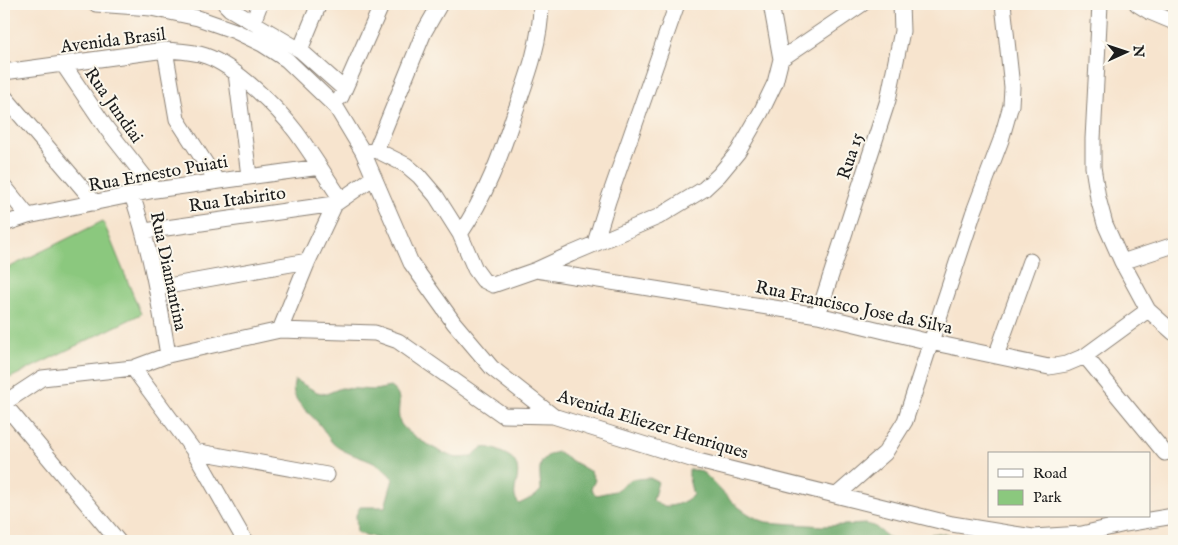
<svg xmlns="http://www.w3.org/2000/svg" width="1178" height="545" viewBox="0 0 1178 545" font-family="'IM FELL English',serif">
	<rect width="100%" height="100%" fill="#fbf7ec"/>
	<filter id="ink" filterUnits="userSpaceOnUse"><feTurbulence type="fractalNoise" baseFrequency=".02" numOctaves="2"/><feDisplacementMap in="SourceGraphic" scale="10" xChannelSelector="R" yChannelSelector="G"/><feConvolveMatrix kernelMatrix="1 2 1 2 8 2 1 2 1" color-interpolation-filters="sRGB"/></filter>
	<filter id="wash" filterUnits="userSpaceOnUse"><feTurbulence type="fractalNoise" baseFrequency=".0096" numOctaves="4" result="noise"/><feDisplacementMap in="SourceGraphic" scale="20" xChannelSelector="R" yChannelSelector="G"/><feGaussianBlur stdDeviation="1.12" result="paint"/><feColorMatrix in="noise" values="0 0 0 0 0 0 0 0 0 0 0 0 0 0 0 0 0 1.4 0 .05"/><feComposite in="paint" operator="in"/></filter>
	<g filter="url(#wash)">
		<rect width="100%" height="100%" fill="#f7e4ce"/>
		<!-- green -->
		<path fill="#8bc87e" stroke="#54724d" d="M103,221l38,93 -131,64 -6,-12v-96z"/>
		<!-- forest -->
		<path fill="#70ac6d" stroke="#466444" d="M295,380l22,12 9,2 15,-6 34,2 15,-3c16,11 5,20 10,35 4,11 41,31 53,35 5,2 13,0 19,0 10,-13 17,-11 31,-4 4,2 9,4 12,9 7,13 -2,24 0,35 1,3 3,5 4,7l16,-8 6,-6c-1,-19 -6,-32 16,-38l34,20 4,8 -4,9 5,6 19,-4 17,-12 18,-1 8,4 -5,18c0,0 6,5 7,5 10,4 26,-3 33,-10l-4,-16v-9h9l7,4c18,18 35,40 61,48l57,4 43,-2 8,2 19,15h-385l-3,-2 -36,2h-81l-31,-8 -1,-18 4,-8h25l8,-28c-17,-22 -37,-19 -57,-33 -7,-5 -10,-14 -16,-21 -11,-14 -33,-25 -25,-45z
			M939,533l41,8h-50l1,-7z"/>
	</g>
	<g filter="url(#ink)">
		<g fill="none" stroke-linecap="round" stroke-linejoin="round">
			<defs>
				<path id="minor" d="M96,4l55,4 47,10 37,13 27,13 25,16 49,47 27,45 48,111 43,60 38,45 61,48 141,44 258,64 81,13 49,-3 43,-10 49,-8
					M225,4l5,5 70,41 44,39
					M1100,4l-7,135v28l5,31 7,26 17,38 26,48 26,23
					M1137,4l13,8 24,10
					M253,22l7,-18
					M165,50l12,69 40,62
					M300,50l19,-46
					M781,59l81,-55
					M63,64l44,65 48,61
					M4,72l161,-22c13,1 28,1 41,6 29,10 72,52 90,76 16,22 30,45 45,67
					M236,73l13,103
					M4,96l91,107
					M341,97l41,-93
					M376,150l30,15 13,11 17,20 24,38 15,35 8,11 10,5 43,-15 35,-16 87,-37 46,-28 15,-14 19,-23 23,-40 14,-29 6,-24 -10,-55
					M367,152l9,-2 48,-118 16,-28
					M4,186l24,30
					M132,195c18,52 27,105 36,160
					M4,224l24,-8 127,-26 165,-23
					M145,231l190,-27
					M460,234c26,-38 41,-79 55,-122 13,-36 26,-71 26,-108
					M595,243l13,-42 69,-197
					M1122,262l52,-17
					M536,270l282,45 112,27 119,25 17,-3 19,-8 63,-46
					M157,288l151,-27
					M818,315l70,-215 14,-69 -1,-27
					M280,330l28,-69 27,-57 39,-27
					M996,356l34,-95
					M1085,356l80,97
					M133,368l61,83 51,90
					M4,403l38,-25 91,-10 35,-13 112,-25 95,3 23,8 105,74 50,1
					M4,404l114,137
					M194,451l133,24
					M837,495l48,-42 20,-32 68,-207 28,-74 10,-35 1,-18 -9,-83"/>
			</defs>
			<!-- minor casing -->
			<use href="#minor" stroke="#8a8075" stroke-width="17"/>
			<!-- minor -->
			<use href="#minor" stroke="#fff" stroke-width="15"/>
		</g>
	</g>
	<g text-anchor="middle" stroke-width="4" stroke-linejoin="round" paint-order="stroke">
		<!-- street labels -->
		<g font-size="18" fill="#1c1c1c" stroke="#fbf7ec">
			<text transform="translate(113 40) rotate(-7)" y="6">Avenida Brasil</text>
			<text transform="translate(114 105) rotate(55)" y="6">Rua Jundiai</text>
			<text transform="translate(850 156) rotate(-72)" y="6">Rua 15</text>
			<text transform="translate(158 173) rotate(-10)" y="6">Rua Ernesto Puiati</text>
			<text transform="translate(237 199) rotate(-8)" y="6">Rua Itabirito</text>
			<text transform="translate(169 271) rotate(78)" y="6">Rua Diamantina</text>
			<text transform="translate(854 307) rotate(12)" y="6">Rua Francisco Jose da Silva</text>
			<text transform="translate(653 424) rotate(17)" y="6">Avenida Eliezer Henriques</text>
		</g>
	</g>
	<!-- margin -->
	<rect width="1178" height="545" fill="none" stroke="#fbf7ec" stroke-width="20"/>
	<!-- legend -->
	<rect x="988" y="452" width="162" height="65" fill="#fbf7ec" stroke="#a29f99"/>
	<rect x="998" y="469" width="25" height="8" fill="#ffffff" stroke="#a29f99"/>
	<text x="1033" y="478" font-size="15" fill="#1c1c1c">Road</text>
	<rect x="998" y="490" width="25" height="15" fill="#8bc87e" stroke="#a29f99"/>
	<text x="1033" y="502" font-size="15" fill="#1c1c1c">Park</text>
	<!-- north arrow -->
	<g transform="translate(1126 52) rotate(87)" stroke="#fbf7ec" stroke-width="4" paint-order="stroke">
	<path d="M0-4L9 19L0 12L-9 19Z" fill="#1c1c1c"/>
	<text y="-8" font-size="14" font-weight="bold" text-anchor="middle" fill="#1c1c1c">N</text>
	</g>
</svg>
